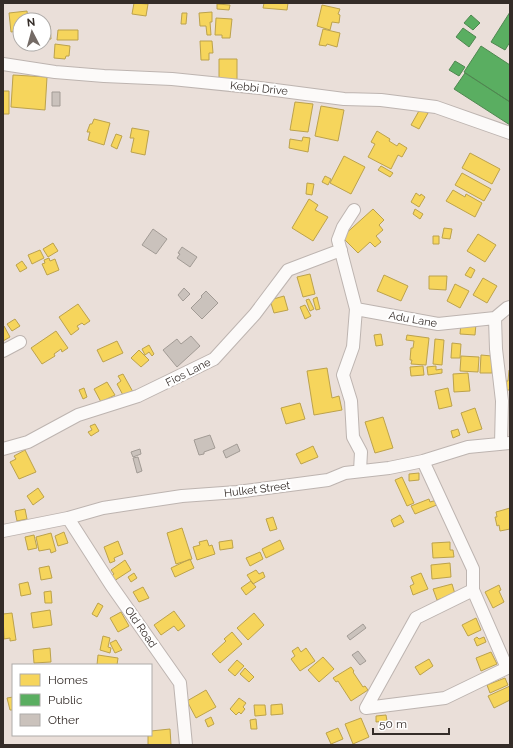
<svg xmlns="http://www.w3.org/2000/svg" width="513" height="748" viewBox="0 0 513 748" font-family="Raleway,sans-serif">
	<rect width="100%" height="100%" fill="#eadfd9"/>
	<!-- homes -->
	<path fill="#f6d55c" stroke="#bca24c" d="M134,3l14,1 -2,12 -14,-2z
		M264,3h24l-1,7 -24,-2z
		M217,4l13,1 -1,5 -12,-1z
		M322,5l18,4 -2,5 2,1 -1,8 -7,-1 -2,8 -13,-4z
		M27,11l1,9h-8v16h-2v-5l-7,1 -2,-19z
		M212,12v10h-2l1,13h-4l-1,-9h-6l-1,-13z
		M182,13h5l-1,11h-5z
		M216,18l16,1 -2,19h-8v-3h-7z
		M50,26l1,13 -7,1v-13z
		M323,29l17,4 -3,14 -10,-3 -1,2 -7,-1z
		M58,30h20v10h-21z
		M200,41h12l1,12h-4v7h-8z
		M55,44l15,2 -1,10h-3l-1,3 -11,-1z
		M219,59h18v26l-18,-1z
		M13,75l34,2 -2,33 -34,-3z
		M3,91h6v23h-6z
		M295,102l18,2 -5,28 -18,-2z
		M321,106l23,4 -6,31 -23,-5z
		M420,109l8,4 -9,16 -8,-4z
		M94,119l16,4 -6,22 -16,-5 2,-8h-3l3,-8h2z
		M132,128l17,3 -4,24 -14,-3 3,-14h-4z
		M377,131l13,8 -1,2 8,5 2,-3 8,5 -5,9 -4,-2 -7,14 -23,-12 7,-13 -4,-2z
		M116,134l6,2 -5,13 -6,-3z
		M303,137l7,1 -2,14 -19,-4 1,-9 12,2z
		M470,153l30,16 -8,15 -30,-16z
		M344,156l21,11 -14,27 -21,-11z
		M381,166l12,7 -3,4 -12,-7z
		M462,173l29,16 -7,12 -29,-16z
		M325,176l6,3 -3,6 -6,-3z
		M307,183l7,1 -2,11 -6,-1z
		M453,190l12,7 1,-3 16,9 -7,14 -29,-16z
		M416,193l4,3 1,-2 4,3 -6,10 -8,-5z
		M309,199l9,6 -3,5 13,7 -15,24 -21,-13z
		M373,209l11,11 -5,5 4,5 -7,6 5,6 -6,5 -5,-5 -12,11 -16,-16z
		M415,209l8,5 -3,5 -7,-5z
		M444,228l8,1 -2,10 -8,-1z
		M478,234l18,11 -11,17 -18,-11z
		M433,236h6v8h-6z
		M53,243l5,8 -10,6 -5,-8z
		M40,250l4,8 -12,6 -4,-9z
		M49,258l1,3 5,-2 4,11 -12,5 -5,-11 3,-1 -1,-3z
		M22,261l5,7 -7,4 -4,-7z
		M470,267l5,3 -4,8 -6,-3z
		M310,274l5,20 -12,3 -6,-20z
		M384,275l24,11 -7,15 -24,-10z
		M429,276h18l-1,14 -17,-1z
		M483,278l14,8 -10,17 -14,-8z
		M455,284l14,7 -9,17 -13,-7z
		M284,296l4,14 -14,3 -4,-13z
		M317,297l3,12 -4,1 -3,-11z
		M309,299l5,10 -4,2 -4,-11z
		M78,304l12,17 -6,4 -2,-2 -5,3 2,3 -8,6 -12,-18z
		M305,305l6,11 -6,3 -5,-12z
		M15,319l5,7 -8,5 -5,-7z
		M461,323l15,1 -1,11 -15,-1z
		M4,326l6,11 -7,4v-14z
		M56,331l12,17 -6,4 -1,-3 -7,5 1,2 -13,8 -11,-16z
		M381,334l2,11 -7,1 -2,-11z
		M407,335l22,3 -3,27 -15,-1 1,-4h-2l1,-12h2l1,-7 -8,-1z
		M435,339l9,1 -2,25 -9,-1z
		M117,341l6,12 -20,9 -6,-12z
		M452,343l9,1 -1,14h-9z
		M149,345l5,9 -2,2 -3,-4 -4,3 -3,-6z
		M139,350l10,10 -8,7 -10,-9z
		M481,355l11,1v17h-12z
		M461,356l18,1 -1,15 -18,-1z
		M423,366l1,9 -13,1 -1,-9z
		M436,366v4l6,-1v4l-14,2 -1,-8z
		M327,368l5,30 7,-2 3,14 -28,5 -7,-44z
		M509,370h1v20h-5l1,-9h2z
		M468,373l2,18 -16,1 -1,-18z
		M123,374l10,18 -9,5 -7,-13 4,-3 -3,-5z
		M107,382l8,13 -14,7 -7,-13z
		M84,388l3,9 -4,2 -4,-9z
		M448,388l4,18 -13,3 -4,-18z
		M300,403l5,16 -19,5 -5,-16z
		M475,408l7,21 -14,4 -7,-20z
		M383,417l10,31 -18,5 -10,-31z
		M95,424l4,7 -8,5 -3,-4 4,-2 -2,-4z
		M458,429l2,6 -7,3 -2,-7z
		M313,446l5,11 -17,7 -5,-10z
		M25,450l11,22 -17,7 -9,-17 6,-3 -2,-3z
		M419,473v7l-10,1v-7z
		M402,477l12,26 -7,3 -12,-26z
		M38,488l6,9 -11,8 -6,-9z
		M429,499l1,3 7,-2 2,4 -24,10 -4,-8z
		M510,508v21l-10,2 -1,-6 -2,1 -2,-9h2l-1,-5z
		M25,509l2,10 -10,2 -2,-10z
		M400,515l4,7 -10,5 -3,-7z
		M273,517l4,12 -7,2 -4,-12z
		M182,528l10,31 -16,5 -9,-31z
		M64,532l4,11 -10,3 -3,-10z
		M51,533l5,18 -5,2 -1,-4 -11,2 -3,-14z
		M34,535l3,13 -9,2 -3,-13z
		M207,540l2,6 3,-1 3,9 -18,6 -4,-13 7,-2 -1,-3z
		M232,540l1,8 -13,2 -1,-8z
		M280,540l4,9 -18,9 -4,-9z
		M118,541l5,13 -9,4 1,3 -5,2 -6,-16z
		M450,542v8h3l1,7 -21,1 -1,-15z
		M260,552l3,7 -13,7 -4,-8z
		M190,559l4,9 -19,9 -4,-9z
		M125,560l6,10 -17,11 -3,-5 3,-2 -3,-4z
		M450,563l1,14 -19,2 -1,-14z
		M49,566l3,12 -11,2 -2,-12z
		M256,570l3,4 4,-2 2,5 -12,7 -6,-9z
		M134,573l3,5 -6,4 -3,-5z
		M421,573l7,16 -15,6 -3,-9 4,-2 -3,-7z
		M251,581l5,6 -10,8 -5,-7z
		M28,582l3,12 -10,2 -2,-12z
		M452,584l3,10 -18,6 -4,-11z
		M499,585l2,5 -2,1 5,11 -11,6 -8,-16z
		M143,587l6,11 -10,4 -6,-10z
		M51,591l1,12h-7l-1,-11z
		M98,603l5,3 -6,11 -5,-3z
		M50,610l2,15 -19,3 -2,-15z
		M174,611l11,15 -7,5 -4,-5 -13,9 -7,-10z
		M121,612l8,14 -11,6 -8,-14z
		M12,613l4,27 -6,1v-3l-6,1 -1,-25z
		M254,613l10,12 -16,15 -11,-12z
		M476,618l5,12 -13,6 -6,-11z
		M232,632l10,12 -22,19 -8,-9 14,-13 -2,-2z
		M103,636l7,2 -2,9 3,1 -1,5 -10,-3z
		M477,637l2,2 5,-2 2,5 -9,4 -3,-7z
		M116,640l6,10 -7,3 -5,-10z
		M298,647l3,5 5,-4 9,13 -15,10 -9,-12 4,-3 -3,-5z
		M50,648l1,14 -17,1 -1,-13z
		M491,652l6,12 -16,7 -5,-13z
		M98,655l20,3 -1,7h-20z
		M323,657l11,12 -15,13 -11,-12z
		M429,659l4,7 -13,9 -5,-8z
		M237,660l7,6 -9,10 -7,-6z
		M351,667l3,4 -1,1 10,15 2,-1 3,4 -17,11 -13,-20 -2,1 -3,-4z
		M245,668l9,9 -5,5 -9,-8z
		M505,678l3,7 -18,8 -3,-8z
		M510,686v14l-16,8 -6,-12z
		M206,690l10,17 -20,11 -9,-17z
		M13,697v13h-3l-3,-12z
		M239,698l7,5 -3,4 2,2 -4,5 -2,-2 -3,3 -6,-6z
		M282,704l1,10 -12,1v-10z
		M254,705h11l1,10 -11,1z
		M386,715l1,6 -11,1v-6z
		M211,717l3,7 -6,3 -3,-7z
		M361,718l8,19 -16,7 -8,-20z
		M256,719l1,10h-6l-1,-9z
		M338,728l5,11 -12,5 -5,-11z
		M170,729l1,16h-23v-10h3v-4z"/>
	<!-- public -->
	<path fill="#5aae61" stroke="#4f8750" d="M510,12v30l-5,8 -14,-8z
		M471,15l9,8 -7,7 -9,-7z
		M463,28l13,9 -7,10 -13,-10z
		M481,46l29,19v37l-46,-30z
		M455,61l10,6 -6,9 -10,-6z
		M465,73l45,29v23l-56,-36z"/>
	<!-- building -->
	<path fill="#cac2bc" stroke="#a29b95" d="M52,92h8v14h-8z
		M153,229l14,10 -11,15 -14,-9z
		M182,247l15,10 -7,10 -13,-9 3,-4 -2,-1z
		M184,288l6,6 -7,7 -5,-6z
		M206,291l12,12 -16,16 -11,-11 11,-11 -1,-1z
		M191,336l9,10 -23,21 -14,-17 14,-11 4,5z
		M210,435l5,13 -11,4v2l-5,1 -5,-15z
		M237,444l3,7 -14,7 -3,-7z
		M140,449l1,5 -8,3 -2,-5z
		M138,457l4,14 -5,2 -4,-15z
		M363,624l3,4 -16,12 -3,-4z
		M358,651l8,10 -6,4 -8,-10z"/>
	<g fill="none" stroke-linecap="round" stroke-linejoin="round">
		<defs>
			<path id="minor" d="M3,64l52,8 49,4 68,3 88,9 84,11 37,1 55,7 74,26
				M354,210l-11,17 -5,13 18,69 -3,38 -10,28 8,26 2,36 8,15 -1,19
				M356,309l82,15 57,-6
				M3,351l17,-9
				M501,444l1,-43 -6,-52 -1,-31 12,-10 3,-1
				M3,449l25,-7 50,-27 60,-19 76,-37 41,-45 33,-44 53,-20
				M423,461l50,108v21l34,78 -62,30 -79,10 50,-90 57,-28
				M68,518l43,67 69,98 6,62
				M3,531l65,-13 35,-10 79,-12 55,-4 91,-12 17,-7 44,-5 34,-7 45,-14 42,-4"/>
		</defs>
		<!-- minor casing -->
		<use href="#minor" stroke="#bdb4b0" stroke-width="14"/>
		<!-- minor -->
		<use href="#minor" stroke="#fcfaf9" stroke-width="12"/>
	</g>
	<g text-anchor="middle" stroke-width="4" stroke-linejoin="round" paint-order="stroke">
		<!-- street labels -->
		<g font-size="11" fill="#342c28" stroke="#fff">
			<text transform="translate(259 88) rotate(6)" y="4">Kebbi Drive</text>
			<text transform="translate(413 319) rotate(10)" y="4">Adu Lane</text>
			<text transform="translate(188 372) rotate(-27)" y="4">Fios Lane</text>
			<text transform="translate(257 489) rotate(-7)" y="4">Hulket Street</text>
			<text transform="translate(141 627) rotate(55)" y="4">Old Road</text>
		</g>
	</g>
	<!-- border -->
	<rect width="513" height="748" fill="none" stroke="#342c28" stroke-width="8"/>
	<!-- legend -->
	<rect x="12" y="664" width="140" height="72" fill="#ffffff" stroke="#aeaba9"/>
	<rect x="20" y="674" width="20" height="12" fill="#f6d55c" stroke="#aeaba9"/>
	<text x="48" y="684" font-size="12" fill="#342c28">Homes</text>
	<rect x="20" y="694" width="20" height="12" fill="#5aae61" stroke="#aeaba9"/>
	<text x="48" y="704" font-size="12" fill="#342c28">Public</text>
	<rect x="20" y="714" width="20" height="12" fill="#cac2bc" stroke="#aeaba9"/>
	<text x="48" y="724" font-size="12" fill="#342c28">Other</text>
	<!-- north arrow -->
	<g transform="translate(32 32) rotate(354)"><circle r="19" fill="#ffffff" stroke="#aeaba9"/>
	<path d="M0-3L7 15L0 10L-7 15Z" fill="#746b66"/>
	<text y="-6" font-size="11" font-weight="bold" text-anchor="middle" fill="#342c28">N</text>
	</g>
	<!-- scale -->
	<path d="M373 728v6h76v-6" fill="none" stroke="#342c28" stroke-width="2"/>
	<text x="379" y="728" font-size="12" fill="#342c28" stroke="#ffffff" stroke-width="3" paint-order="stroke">50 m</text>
</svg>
